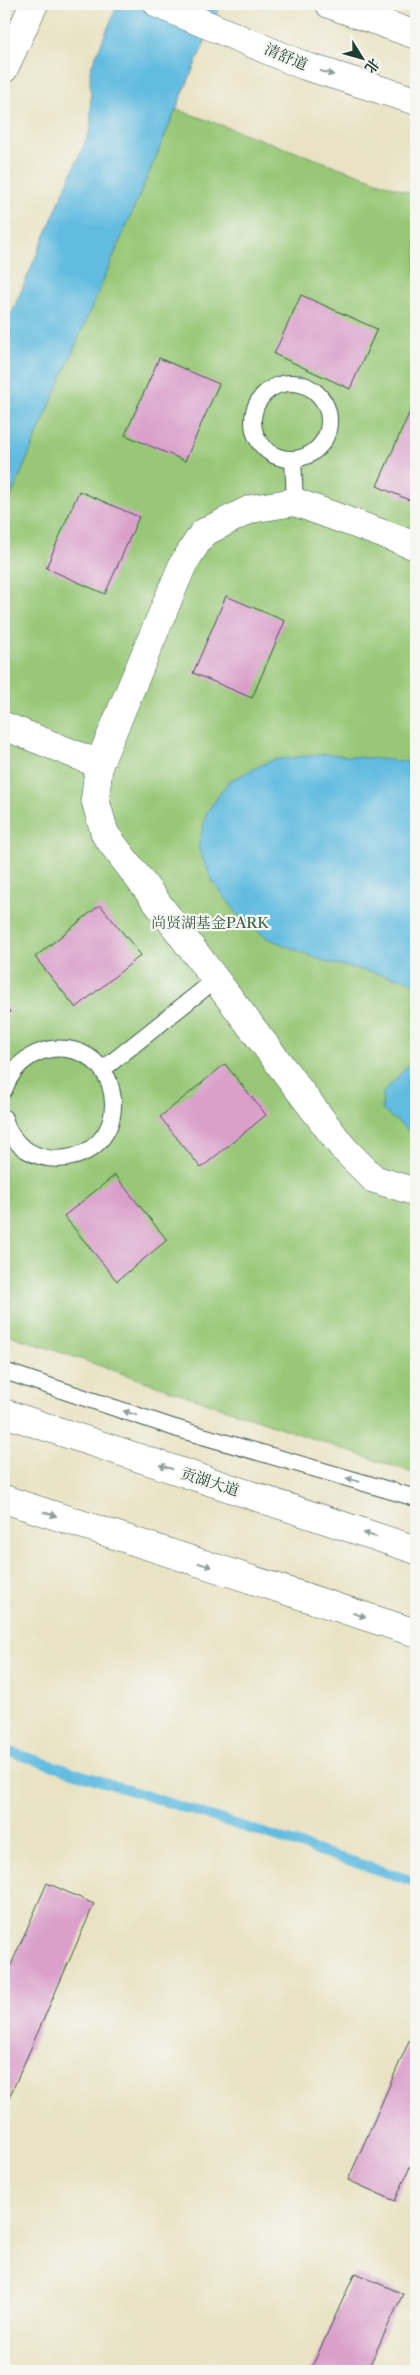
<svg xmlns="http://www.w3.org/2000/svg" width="420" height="2375" viewBox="0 0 420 2375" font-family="'Libre Caslon Text','Noto Serif SC',serif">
	<rect width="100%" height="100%" fill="#f6f6f2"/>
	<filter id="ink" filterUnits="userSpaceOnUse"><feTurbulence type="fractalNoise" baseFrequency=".02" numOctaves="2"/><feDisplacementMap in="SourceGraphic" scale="10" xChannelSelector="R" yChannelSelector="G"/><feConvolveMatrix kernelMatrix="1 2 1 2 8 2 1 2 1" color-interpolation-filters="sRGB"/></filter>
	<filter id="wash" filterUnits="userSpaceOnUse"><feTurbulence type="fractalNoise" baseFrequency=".0096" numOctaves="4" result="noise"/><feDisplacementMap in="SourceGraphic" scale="20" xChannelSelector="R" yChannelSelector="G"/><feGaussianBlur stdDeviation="1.12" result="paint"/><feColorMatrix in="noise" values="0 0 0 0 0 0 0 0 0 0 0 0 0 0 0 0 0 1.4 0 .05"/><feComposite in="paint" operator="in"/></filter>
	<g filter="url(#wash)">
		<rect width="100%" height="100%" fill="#e9e3c4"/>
		<!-- green -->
		<path fill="#98c877" stroke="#5c8256" d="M176,109l240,86v1279l-412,-141v-820z"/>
		<!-- water -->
		<path fill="#62bce0" stroke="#407c8a" d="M118,4h103l-217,509v-182l87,-203 -1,-58z
			M327,754l83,8 6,3v221l-8,-6 -83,-18 -58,-24 -28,-22 -26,-34 -15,-34 9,-36 22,-31 43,-21z
			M416,1057v79l-34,-26 1,-17z"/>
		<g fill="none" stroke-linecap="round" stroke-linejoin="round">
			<!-- stream -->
			<path stroke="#62bce0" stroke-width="10" d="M4,1750l412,132"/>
		</g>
		<g id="blocks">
			<!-- building -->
			<path fill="#daa0cb" d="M301,295l76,34 -27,60 -76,-35z
				M159,358l60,26 -34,77 -60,-26z
				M411,409l5,2v92l-39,-17z
				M79,491l60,26 -34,77 -59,-26z
				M226,596l59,25 -33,77 -59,-25z
				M100,905l41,50 -65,53 -41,-51z
				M4,1004l6,8 -6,5z
				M225,1064l41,51 -65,53 -41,-51z
				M115,1175l52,65 -50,41 -53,-65z
				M47,1883l47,21 -88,201 -2,-1v-123z
				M416,2025v128l-21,48 -47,-21z
				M355,2273l48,21 -36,77h-57z"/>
		</g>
	</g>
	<g filter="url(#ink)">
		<use href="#blocks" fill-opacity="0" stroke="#3d564a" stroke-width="1"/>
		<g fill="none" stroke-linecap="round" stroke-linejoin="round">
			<defs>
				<path id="service" d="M253 421a38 38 0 1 1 76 0a38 38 0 1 1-76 0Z
					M293,459l2,43
					M102,1070l113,-90
					M4,1090c23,-63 108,-51 109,14 1,64 -93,76 -109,14
					M4,1371l171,57 241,70"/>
				<path id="minor" d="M416,546l-121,-44 -44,7 -48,24 -20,31 -84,200 -4,35 10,35 239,315 30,30 42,13
					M4,726l95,38"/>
				<path id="tertiary" d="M158,4l147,62 111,35
					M329,4l87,31
					M4,69l30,-65"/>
				<path id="primary" d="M4,1413l412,137
					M4,1499l412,134"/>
			</defs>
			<!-- service casing -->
			<use href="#service" stroke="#3d564a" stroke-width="18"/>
			<!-- minor casing -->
			<use href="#minor" stroke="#3d564a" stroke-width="29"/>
			<!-- tertiary casing -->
			<use href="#tertiary" stroke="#3d564a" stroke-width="29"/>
			<!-- primary casing -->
			<use href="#primary" stroke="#3d564a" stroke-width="29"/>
			<!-- service -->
			<use href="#service" stroke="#fff" stroke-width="16"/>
			<!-- minor -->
			<use href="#minor" stroke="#fff" stroke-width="28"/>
			<!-- tertiary -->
			<use href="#tertiary" stroke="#fff" stroke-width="28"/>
			<!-- primary -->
			<use href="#primary" stroke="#fff" stroke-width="28"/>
		</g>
		<!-- one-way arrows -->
		<defs><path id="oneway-solid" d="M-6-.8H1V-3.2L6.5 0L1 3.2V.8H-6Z" transform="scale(1.25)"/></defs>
		<g fill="#8f9e9a">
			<use href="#oneway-solid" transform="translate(327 73) rotate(18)"/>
			<use href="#oneway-solid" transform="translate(130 1413) rotate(-162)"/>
			<use href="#oneway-solid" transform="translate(166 1467) rotate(-162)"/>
			<use href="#oneway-solid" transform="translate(353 1480) rotate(-164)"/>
			<use href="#oneway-solid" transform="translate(50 1514) rotate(18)"/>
			<use href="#oneway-solid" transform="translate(370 1535) rotate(-162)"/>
			<use href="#oneway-solid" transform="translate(205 1565) rotate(18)"/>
			<use href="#oneway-solid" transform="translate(359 1615) rotate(18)"/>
		</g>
	</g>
	<g text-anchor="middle" stroke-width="4.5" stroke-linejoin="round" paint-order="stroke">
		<!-- street labels -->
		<g font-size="15" fill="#1f3d34" stroke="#f6f6f2">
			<text transform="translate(286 57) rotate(23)" y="5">清舒道</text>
			<text transform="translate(210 1482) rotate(18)" y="5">贡湖大道</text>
		</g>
		<!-- park labels -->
		<g font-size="15" fill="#3d6045" stroke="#f6f6f2">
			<text x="210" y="928">尚贤湖基金PARK</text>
		</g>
	</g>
	<!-- margin -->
	<rect width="420" height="2375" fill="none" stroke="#f6f6f2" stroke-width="20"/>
	<!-- north arrow -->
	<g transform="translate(362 58) rotate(127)" stroke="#f6f6f2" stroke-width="4" paint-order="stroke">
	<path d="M0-4L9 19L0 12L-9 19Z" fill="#1f3d34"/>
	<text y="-8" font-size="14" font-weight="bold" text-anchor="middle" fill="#1f3d34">北</text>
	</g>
</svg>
